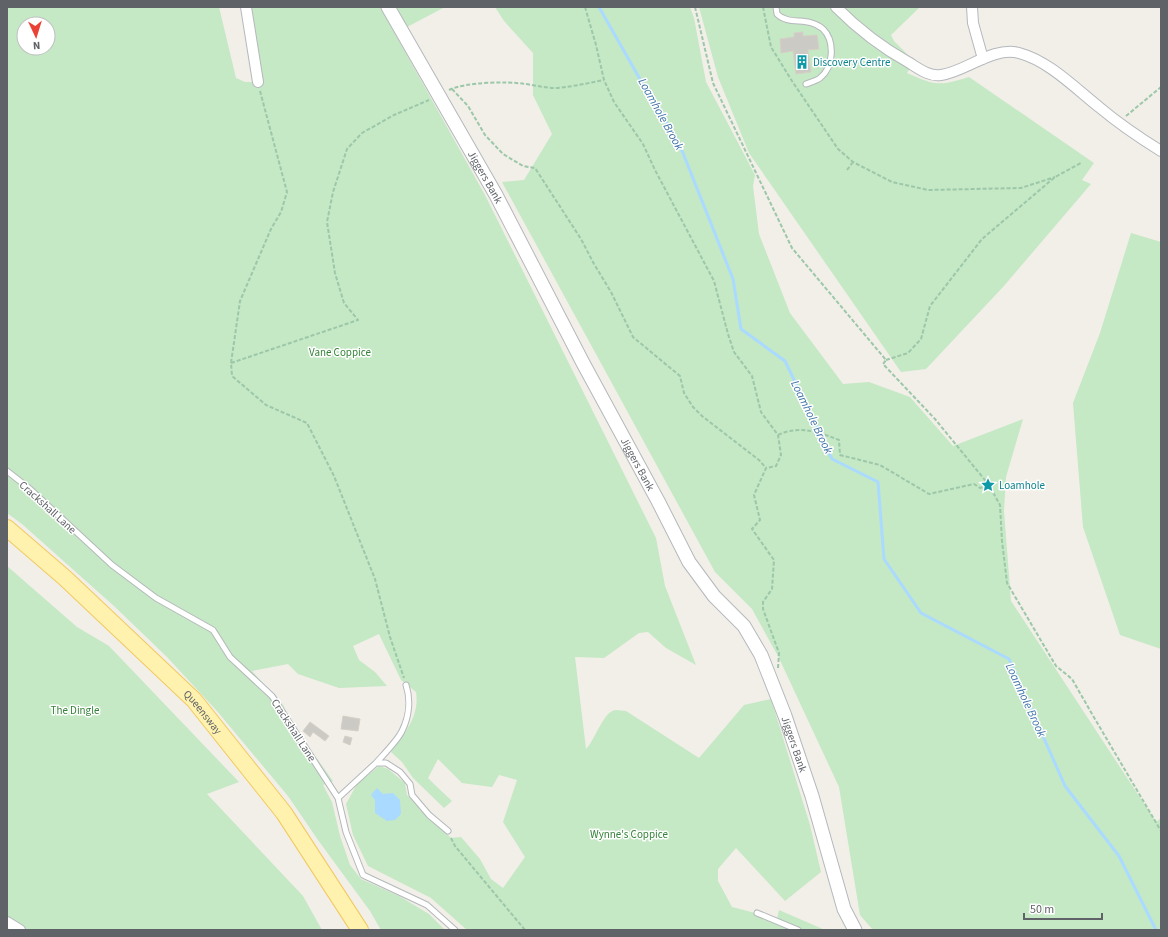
<svg xmlns="http://www.w3.org/2000/svg" width="1168" height="937" viewBox="0 0 1168 937" font-family="'Source Sans 3',sans-serif">
	<rect width="100%" height="100%" fill="#f1efe8"/>
	<!-- green -->
	<path fill="#c5e8c5" fill-rule="evenodd" d="M7,7h212l17,71 9,4h17l-12,-75h130l105,188 171,343 9,48 31,79 -30,-17 -18,-16 -9,1 -35,25 -29,-1 11,92c10,-10 17,-38 30,-39 3,0 7,1 10,1l73,47 45,-53 27,-6 39,126 11,47 -36,29 -49,-53 -18,21v12l14,26 31,8 13,8 3,-13 46,20h-358l-36,-32 -63,-32 -15,-31 -7,-31 11,-20 22,-18 9,3 17,14 2,12 44,43 10,-1 19,22 11,20 12,9 22,-31 -22,-35 14,-42 -18,-5 -7,12 -30,-4 -24,-24 -10,19 8,8 16,15 -8,7 -31,-30 -11,-16 -11,-10c13,-19 29,-35 25,-60l-15,-12 -22,-46 -26,12 6,14 16,12 12,14 -48,2 -41,-14 -10,-10 -36,7 31,34 10,20 40,56 -10,4 9,17 8,34 10,29 11,14 38,17 30,18 16,16h-64l-11,-19 -52,-71 -30,-44 -71,-85 -50,-54 -53,-51 -92,-82 -15,-11zM24,24h24v24h-24z
		M396,7h49l-38,20z
		M495,7h195l4,11 12,64 49,93 -2,11 6,48 31,79 53,71 26,-2 41,15 43,49 70,-27 -17,58 -2,34 7,90 145,221 5,-4v112h-288l-13,-15 -21,-128 -60,-129 -27,-49 -37,-37 -213,-390 22,-2 28,-46 -19,-39v-42l-29,-32z
		M699,7h221l-29,28 3,6 20,20 -7,12c29,13 32,13 62,4l125,86 -12,17 9,4 -88,103 -77,82 -25,3 -152,-219 -31,-76z
		M1131,233l30,9v407l-41,-14 -37,-108 -10,-124 27,-70z
		M7,566l70,61 32,19 130,136 -32,12 96,102 19,34h-300l-15,-10z"/>
	<!-- water -->
	<path fill="#aadaff" d="M377,788l6,6 10,-1 7,7 1,14 -6,6 -8,1 -12,-8v-13l-4,-5z"/>
	<g fill="none" stroke-linecap="round" stroke-linejoin="round">
		<!-- stream -->
		<path stroke="#aadaff" stroke-width="3" d="M599,7l42,74 38,62 54,136 8,50 44,32 47,98 46,23 6,77 37,54 88,46 56,127 54,70 37,74"/>
	</g>
	<!-- building -->
	<path fill="#cccac5" stroke="#d6d1c6" d="M803,32v4l14,-1 2,14 -11,1 3,22 -15,2 -3,-23 -12,2 -1,-14 14,-2v-4z
		M343,716l17,3 -2,12 -17,-2z
		M310,722l19,14 -4,5 -12,-9 -3,5 -7,-6z
		M345,736l7,2 -2,7 -7,-3z"/>
	<g fill="none" stroke-linecap="round" stroke-linejoin="round">
		<defs>
			<path id="service" d="M776,7l1,7c12,12 32,2 46,15 12,12 11,38 -3,49 -4,3 -9,4 -14,6
				M7,471l23,18 82,76 44,33 57,32 17,27 42,39 66,102 8,34 17,43 64,30 28,25
				M376,763c7,-8 22,-23 26,-32 7,-14 9,-31 4,-46
				M338,798l38,-35h10l14,9 10,12 2,11 17,20 19,16
				M757,913l41,17"/>
			<path id="minor" d="M246,7l12,75
				M836,7c22,22 45,40 72,55 10,6 21,15 33,13 24,-3 52,-29 78,-22 30,8 56,35 80,54 19,16 41,31 62,44
				M972,7l1,16 10,36
				M7,922l13,8"/>
			<g id="tertiary">
				<path id="s1" d="M388,7l108,188 87,168 75,138 31,61 25,34 30,30 17,29 24,61 27,80 32,113 11,21"/>
			</g>
			<g id="primary">
				<path id="s2" d="M7,528l58,50 129,122 90,113 76,117"/>
			</g>
		</defs>
		<!-- service casing -->
		<use href="#service" stroke="#b5b8bc" stroke-width="7"/>
		<!-- minor casing -->
		<use href="#minor" stroke="#b5b8bc" stroke-width="12"/>
		<!-- tertiary casing -->
		<use href="#tertiary" stroke="#b5b8bc" stroke-width="15"/>
		<!-- primary casing -->
		<use href="#primary" stroke="#f2c960" stroke-width="18"/>
		<!-- path -->
		<path stroke="#9cc7a9" stroke-width="2" stroke-dasharray="4 2" stroke-linecap="butt" d="M585,7l11,38 8,35 10,22 29,42 12,26 59,111 14,53 6,18 18,24 9,36 17,23 3,20 -5,11 -10,2 -12,27 6,25 -8,9 22,31 -2,29 -9,13v7l16,44 -1,15
			M695,7l18,76 79,165 94,112 -3,4 52,55 54,66 11,20 2,36 5,42 49,83 16,13 20,35 69,117
			M763,7l8,40 21,34 46,68 15,13 39,20 36,8 93,-2 34,-11
			M452,89l16,17 17,29 18,19 20,12 12,2 46,71 13,25 17,28 22,45 47,39 4,17 9,14 9,9 57,44 7,8
			M449,90c16,-8 58,-9 76,-6 10,1 20,4 30,4 17,-1 33,-5 49,-8
			M260,91l27,101 -6,20 -10,17 -31,72 -9,62 1,13 34,29 41,18 27,53 41,103 15,58 14,41
			M1126,116l35,-29
			M847,170l6,-8
			M886,360l22,-7 13,-14 9,-33 52,-67 73,-62 26,-14
			M231,363l127,-43 -14,-17 -9,-30 -8,-51 6,-30 14,-43 15,-16 32,-18 35,-15
			M778,435c21,-10 41,-3 61,5l1,15 40,10 49,29 45,-10 6,4 8,-3
			M451,838l4,8 70,84"/>
		<!-- service -->
		<use href="#service" stroke="#fff" stroke-width="5"/>
		<!-- minor -->
		<use href="#minor" stroke="#fff" stroke-width="10"/>
		<!-- tertiary -->
		<use href="#tertiary" stroke="#fff" stroke-width="13"/>
		<!-- primary -->
		<use href="#primary" stroke="#fff2af" stroke-width="16"/>
	</g>
	<!-- icons -->
	<defs>
		<symbol id="building-bare" viewBox="-9 -9 18 18"><path d="M-4-6H4V6H1V3H-1V6H-4ZM-2.5-4.3h1.7v1.8h-1.7ZM.8-4.3h1.7v1.8H.8ZM-2.5-1h1.7V.8h-1.7ZM.8-1h1.7V.8H.8Z" fill="#0f9aa8" stroke="#fff" stroke-width="2.5" paint-order="stroke"/></symbol>
		<symbol id="sight-bare" viewBox="-9 -9 18 18"><path d="M0-6L1.8-2.2L6-1.7L2.9 1.2L3.7 5.4L0 3.3L-3.7 5.4L-2.9 1.2L-6-1.7L-1.8-2.2Z" fill="#0f9aa8" stroke="#fff" stroke-width="2.5" paint-order="stroke"/></symbol>
	</defs>
	<g fill-rule="evenodd">
		<use href="#building-bare" x="792" y="52" width="20" height="20"/>
		<use href="#sight-bare" x="978" y="475" width="20" height="20"/>
	</g>
	<g text-anchor="middle" stroke-width="3" stroke-linejoin="round" paint-order="stroke">
		<!-- culture labels -->
		<g font-size="11" fill="#0d838f" stroke="#fff" text-anchor="start">
			<text x="813" y="66">Discovery Centre</text>
			<text x="999" y="489">Loamhole</text>
		</g>
		<!-- street labels -->
		<g font-size="11" fill="#5f6368" stroke="#fff">
			<text dy="4" stroke="none"><textPath href="#s1" startOffset="196">Jiggers Bank</textPath></text>
			<text dy="4" stroke="none"><textPath href="#s1" startOffset="521">Jiggers Bank</textPath></text>
			<text transform="translate(48 507) rotate(42)" y="4">Crackshall Lane</text>
			<text dy="4" stroke="none"><textPath href="#s2" startOffset="269">Queensway</textPath></text>
			<text transform="translate(294 730) rotate(57)" y="4">Crackshall Lane</text>
			<text dy="4" stroke="none"><textPath href="#s1" startOffset="845">Jiggers Bank</textPath></text>
		</g>
		<!-- park labels -->
		<g font-size="11" fill="#348238" stroke="#fff">
			<text x="340" y="356">Vane Coppice</text>
			<text x="75" y="714">The Dingle</text>
			<text x="629" y="838">Wynne's Coppice</text>
		</g>
		<!-- water labels -->
		<g font-size="12" font-style="italic" fill="#4174aa" stroke="#fff">
			<text transform="translate(661 114) rotate(61)" y="4">Loamhole Brook</text>
			<text transform="translate(812 417) rotate(64)" y="4">Loamhole Brook</text>
			<text transform="translate(1026 700) rotate(65)" y="4">Loamhole Brook</text>
		</g>
	</g>
	<!-- border -->
	<rect width="1168" height="937" fill="none" stroke="#5f6368" stroke-width="16"/>
	<!-- north arrow -->
	<g transform="translate(36 36) rotate(176)"><circle r="19" fill="#ffffff" stroke="#bfc1c3"/>
	<path d="M0-3L7 15L0 10L-7 15Z" fill="#ea4335"/>
	<text y="-6" font-size="11" font-weight="bold" text-anchor="middle" fill="#5f6368">N</text>
	</g>
	<!-- scale -->
	<path d="M1024 913v6h78v-6" fill="none" stroke="#5f6368" stroke-width="2"/>
	<text x="1030" y="913" font-size="12" fill="#5f6368" stroke="#ffffff" stroke-width="3" paint-order="stroke">50 m</text>
</svg>
